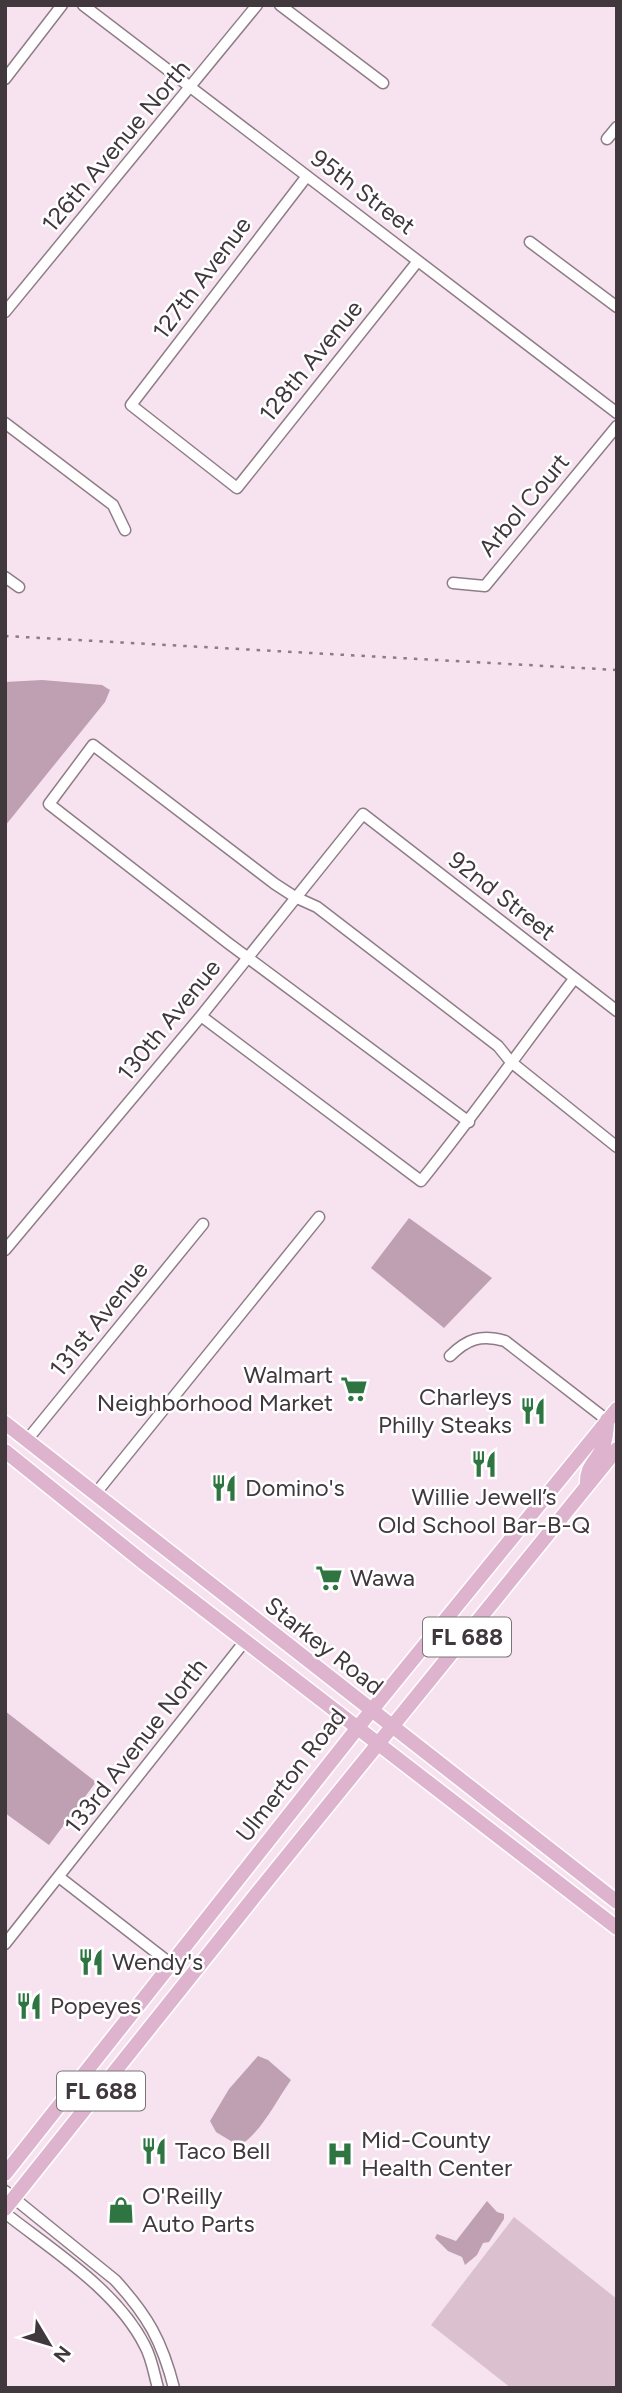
<svg xmlns="http://www.w3.org/2000/svg" width="622" height="2393" viewBox="0 0 622 2393" font-family="Figtree,sans-serif">
	<rect width="100%" height="100%" fill="#f7e3ef"/>
	<!-- green -->
	<path fill="#dbc1d0" d="M514,2217l103,82v89h-106l-80,-63z"/>
	<!-- water -->
	<path fill="#bea0b2" d="M42,680l60,5 8,5 -5,12 -100,124v-144z
		M409,1218l83,60 -48,50 -73,-60z
		M5,1711l91,71 -47,63 -44,-32z
		M258,2056l10,4 23,20c-15,21 -30,53 -52,66l-23,-14 -6,-11 19,-32z
		M487,2201l10,11 7,2v5l-15,23 -6,1 -6,12 -12,10 -3,-8 -14,-6 -13,-13 2,-4 19,7z"/>
	<g fill="none" stroke-linecap="round" stroke-linejoin="round">
		<defs>
			<path id="minor" d="M83,5l534,408
				M280,5l103,78
				M5,79l57,-74
				M607,139l10,-12
				M307,176l-176,229 106,83 181,-227
				M530,242l87,65
				M5,312l252,-307
				M5,423l108,82 12,25
				M5,577l14,10
				M453,583l32,3 132,-160
				M201,1016l220,165c53,-66 102,-135 153,-202
				M469,1122l-241,-179 -179,-139 44,-59 182,139 20,13 22,10 181,139 13,16 106,85
				M5,1250l196,-234 162,-202 254,197
				M450,1356c17,-17 31,-22 55,-15l102,79
				M27,1440l176,-216
				M96,1493l223,-276
				M59,1877l112,87
				M5,1944l240,-303
				M5,2191l110,89c33,36 47,61 59,108
				M5,2213c48,38 112,77 140,133 7,13 9,28 13,42"/>
			<path id="major" d="M5,1423l612,479
				M5,1451l139,112 473,365
				M587,1485c-1,-19 8,-21 15,-36 4,-9 5,-19 5,-29
				M5,2174l366,-463 246,-302
				M5,2209l257,-322 355,-438"/>
		</defs>
		<!-- minor casing -->
		<use href="#minor" stroke="#8e7d87" stroke-width="13"/>
		<!-- major casing -->
		<use href="#major" stroke="#fff" stroke-width="17"/>
		<!-- minor -->
		<use href="#minor" stroke="#fff" stroke-width="10"/>
		<!-- major -->
		<use href="#major" stroke="#ddb3ce" stroke-width="14"/>
		<!-- rail -->
		<path stroke="#897d84" stroke-width="2.5" stroke-dasharray="3.5 7" stroke-linecap="butt" d="M5,636l612,34"/>
	</g>
	<!-- icons -->
	<defs>
		<symbol id="supermarket-bare" viewBox="-9 -9 18 18"><path d="M-6-5.5h2.5l.6 2H6L4.5 2H-2.5L-4.4-4H-6ZM-1.5 3.2a1.3 1.3 0 1 0 .1 0ZM3 3.2a1.3 1.3 0 1 0 .1 0Z" fill="#2e7542" stroke="#fff" stroke-width="2.5" paint-order="stroke"/></symbol>
		<symbol id="restaurant-bare" viewBox="-9 -9 18 18"><path d="M-5-6h1v4h1v-4h1v4h1v-4h1v5L-1.5 .5V6h-2V.5L-5-1ZM5-6V6H3V1.5H1.5Q1.5-4 5-6Z" fill="#2e7542" stroke="#fff" stroke-width="2.5" paint-order="stroke"/></symbol>
		<symbol id="hospital-bare" viewBox="-9 -9 18 18"><path d="M-5-5h3v3.5h4V-5h3V5h-3V1.5h-4V5h-3Z" fill="#2e7542" stroke="#fff" stroke-width="2.5" paint-order="stroke"/></symbol>
		<symbol id="shop-bare" viewBox="-9 -9 18 18"><path d="M-5-2.5h2.3a2.7 3.5 0 0 1 5.4 0H5L5.5 6h-11ZM-1.5-2.5h3a1.5 2.3 0 0 0-3 0Z" fill="#2e7542" stroke="#fff" stroke-width="2.5" paint-order="stroke"/></symbol>
	</defs>
	<g fill-rule="evenodd">
		<use href="#supermarket-bare" x="335" y="1370" width="38" height="38"/>
		<use href="#restaurant-bare" x="514" y="1392" width="38" height="38"/>
		<use href="#restaurant-bare" x="465" y="1445" width="38" height="38"/>
		<use href="#restaurant-bare" x="205" y="1469" width="38" height="38"/>
		<use href="#supermarket-bare" x="310" y="1559" width="38" height="38"/>
		<use href="#restaurant-bare" x="72" y="1943" width="38" height="38"/>
		<use href="#restaurant-bare" x="10" y="1987" width="38" height="38"/>
		<use href="#restaurant-bare" x="135" y="2132" width="38" height="38"/>
		<use href="#hospital-bare" x="321" y="2135" width="38" height="38"/>
		<use href="#shop-bare" x="102" y="2191" width="38" height="38"/>
	</g>
	<g text-anchor="middle" stroke-width="5" stroke-linejoin="round" paint-order="stroke">
		<!-- shield labels -->
		<g fill="#fff" stroke="#797477" stroke-width="2">
			<rect x="423" y="1617.5" width="88" height="39" rx="5"/>
			<rect x="57" y="2071.5" width="88" height="39" rx="5"/>
		</g>
		<g font-size="23" font-weight="bold" fill="#40383d">
			<text x="467" y="1645">FL 688</text>
			<text x="101" y="2099">FL 688</text>
		</g>
		<!-- street labels -->
		<g font-size="24" fill="#40383d" stroke="#fff">
			<text transform="translate(116 146) rotate(-50)" y="8">126th Avenue North</text>
			<text transform="translate(363 192) rotate(37)" y="8">95th Street</text>
			<text transform="translate(202 278) rotate(-53)" y="8">127th Avenue</text>
			<text transform="translate(311 361) rotate(-51)" y="8">128th Avenue</text>
			<text transform="translate(524 505) rotate(-50)" y="8">Arbol Court</text>
			<text transform="translate(502 896) rotate(38)" y="8">92nd Street</text>
			<text transform="translate(169 1020) rotate(-51)" y="8">130th Avenue</text>
			<text transform="translate(99 1319) rotate(-51)" y="8">131st Avenue</text>
			<text transform="translate(324 1646) rotate(38)" y="8">Starkey Road</text>
			<text transform="translate(136 1746) rotate(-52)" y="8">133rd Avenue North</text>
			<text transform="translate(291 1775) rotate(-52)" y="8">Ulmerton Road</text>
		</g>
		<!-- poi labels -->
		<g font-size="24" fill="#40383d" stroke="#fff" text-anchor="start">
			<text x="333" y="1383" text-anchor="end">Walmart<tspan x="333" dy="28">Neighborhood Market</tspan></text>
			<text x="512" y="1405" text-anchor="end">Charleys<tspan x="512" dy="28">Philly Steaks</tspan></text>
			<text x="245" y="1496">Domino's</text>
			<text x="484" y="1505" text-anchor="middle">Willie Jewell’s<tspan x="484" dy="28">Old School Bar-B-Q</tspan></text>
			<text x="350" y="1586">Wawa</text>
			<text x="112" y="1970">Wendy's</text>
			<text x="50" y="2014">Popeyes</text>
			<text x="361" y="2148">Mid-County<tspan x="361" dy="28">Health Center</tspan></text>
			<text x="175" y="2159">Taco Bell</text>
			<text x="142" y="2204">O'Reilly<tspan x="142" dy="28">Auto Parts</tspan></text>
		</g>
	</g>
	<!-- border -->
	<rect width="622" height="2393" fill="none" stroke="#40383d" stroke-width="14"/>
	<!-- north arrow -->
	<g transform="translate(49 2344) rotate(128)" stroke="#ffffff" stroke-width="5" paint-order="stroke">
	<path d="M0-5L12 26L0 18L-12 26Z" fill="#40383d"/>
	<text y="-10" font-size="19" font-weight="bold" text-anchor="middle" fill="#40383d">N</text>
	</g>
</svg>
